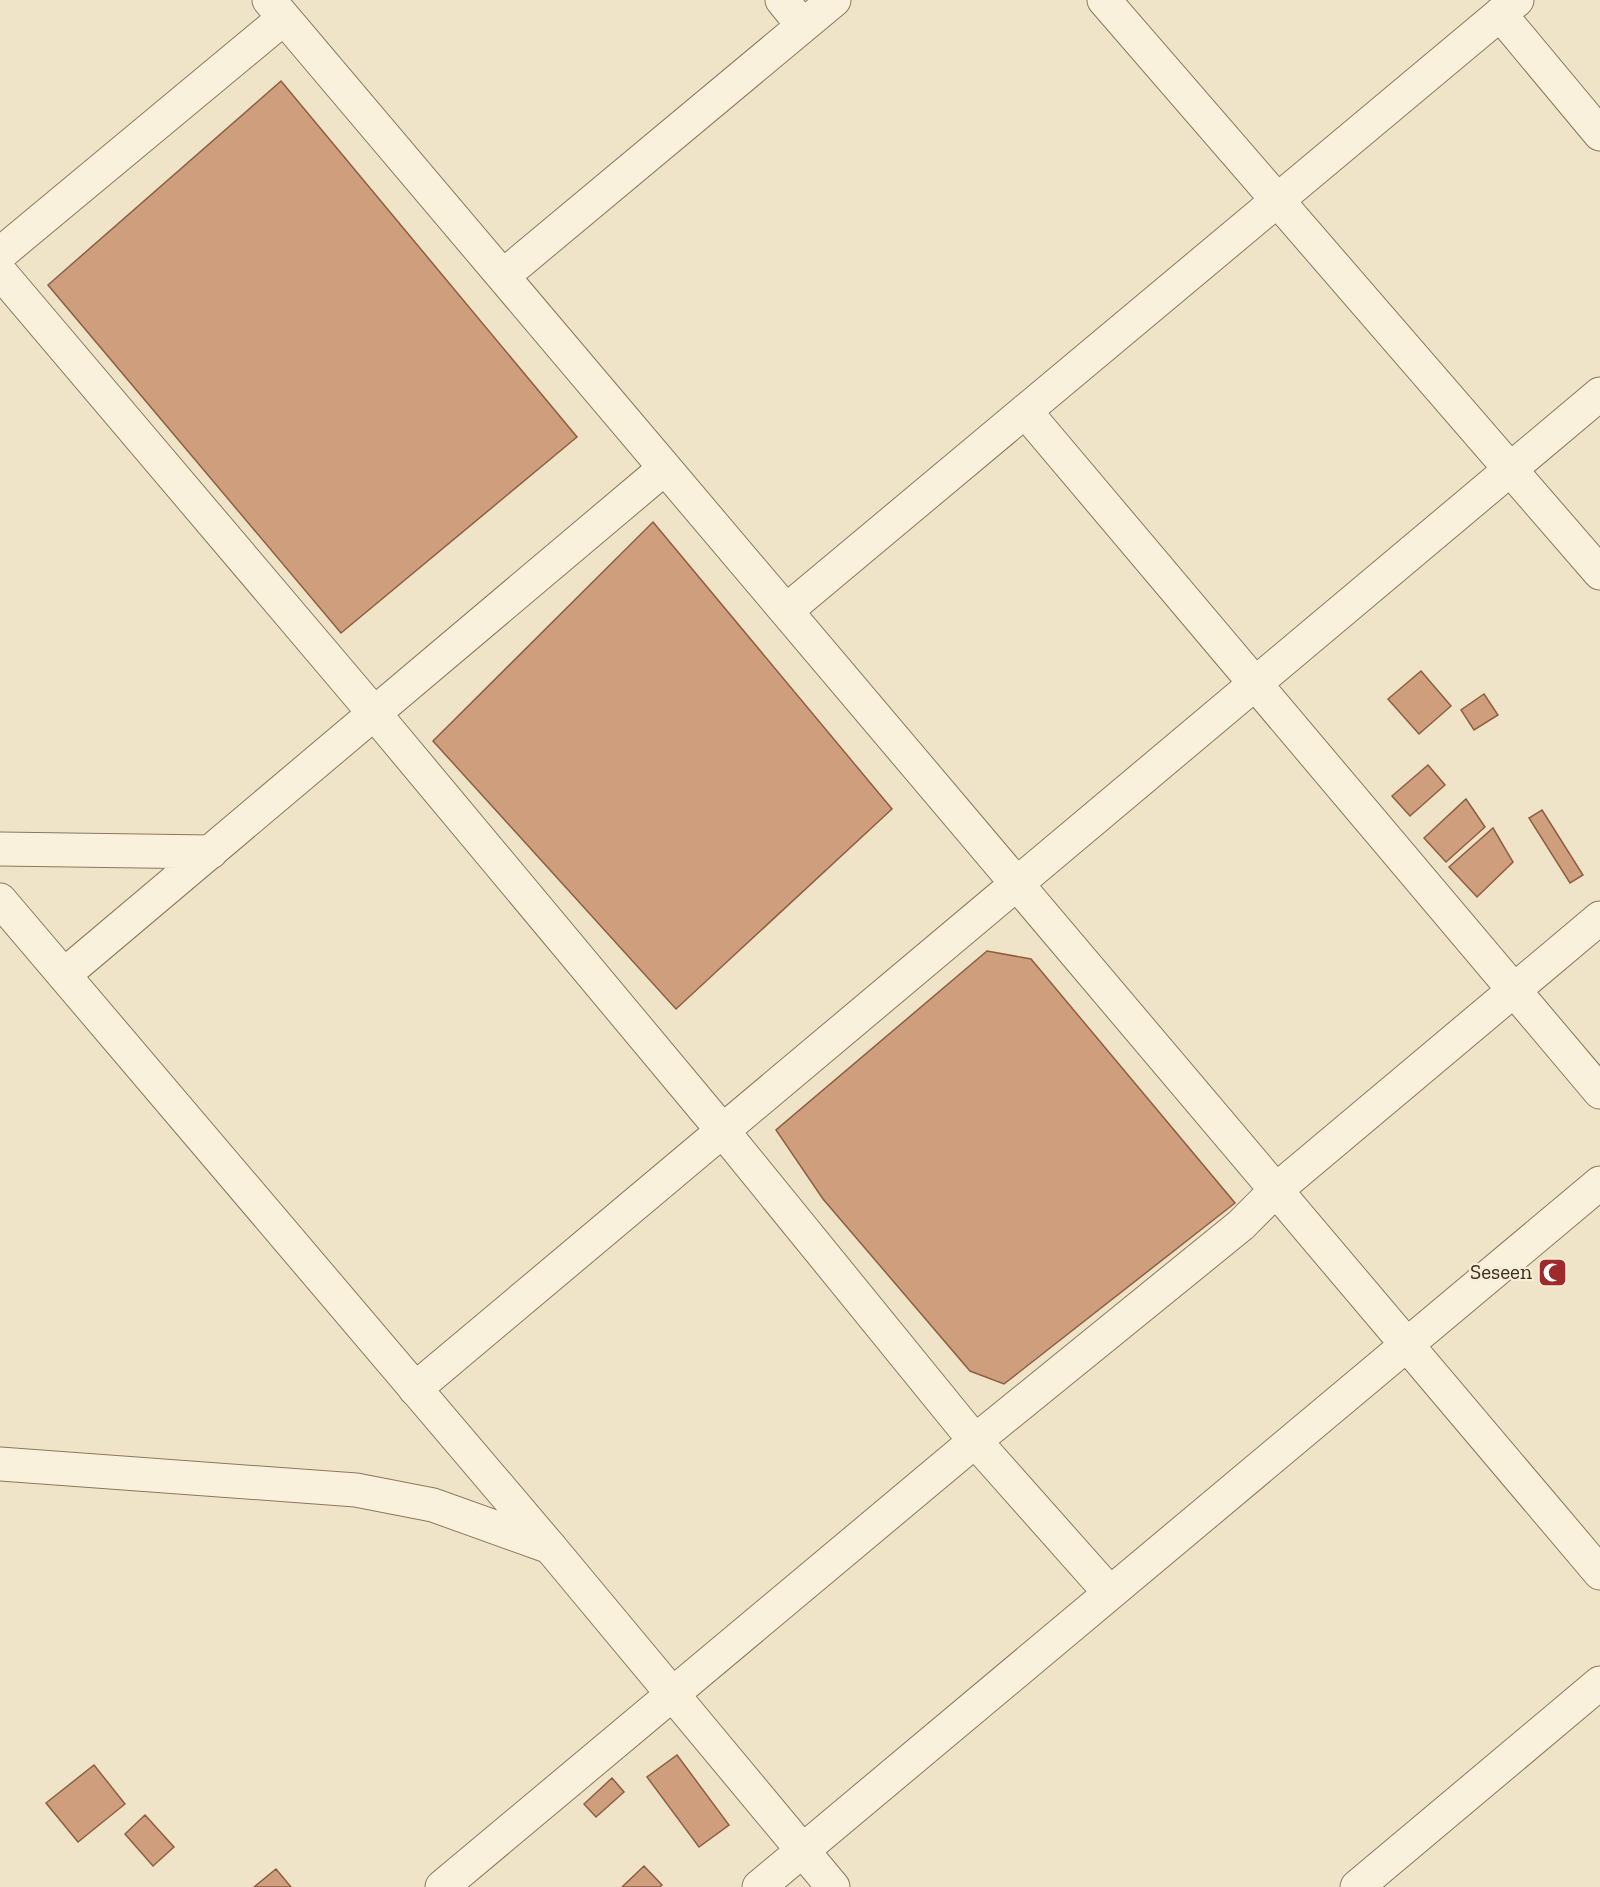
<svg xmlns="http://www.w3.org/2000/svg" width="1600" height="1887" viewBox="0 0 1600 1887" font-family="'Zilla Slab',serif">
	<rect width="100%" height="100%" fill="#f0e4c8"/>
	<!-- building -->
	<path fill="#cf9f7d" stroke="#8d5f41" stroke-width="1.5" d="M281,81l296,356 -236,196 -293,-348z
		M653,522l239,287 -216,200 -243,-268z
		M1421,671l30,35 -32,28 -31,-35z
		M1484,694l14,21 -24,15 -13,-20z
		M1428,765l17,20 -35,31 -18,-20z
		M1466,799l19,28 -39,35 -22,-24z
		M1542,810l41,65 -13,8 -41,-65z
		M1493,828l20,34 -36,35 -28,-30z
		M987,951l44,8 204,244 -231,181 -34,-13 -147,-172 -47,-69z
		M677,1755l52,70 -30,22 -52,-70z
		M94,1765l31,39 -47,38 -32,-39z
		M612,1778l12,14 -28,25 -12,-13z
		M145,1815l29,32 -21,19 -28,-32z
		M644,1866l18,19 -2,2h-38z
		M276,1869l15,18h-37z"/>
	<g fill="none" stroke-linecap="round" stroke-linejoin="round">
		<defs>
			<path id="minor" d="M269,0l1331,1573
				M782,0l21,26
				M1104,0l496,573
				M1500,14l100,120
				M0,254l284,-236
				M0,272l374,441 348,417 253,311 135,152
				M503,276l331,-276
				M1025,411l575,681
				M786,611l731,-611
				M0,849l211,3
				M64,975l601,-507
				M415,1389l1185,-995
				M0,1464l356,26 77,15 117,42
				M442,1887l533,-446 266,-216 35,-35 324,-272
				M759,1887l841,-704
				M1357,1887l243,-204"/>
			<path id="tertiary" d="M0,900l550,647 283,340"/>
		</defs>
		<!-- minor casing -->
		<use href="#minor" stroke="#8d765c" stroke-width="35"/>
		<!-- tertiary casing -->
		<use href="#tertiary" stroke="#8d765c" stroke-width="35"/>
		<!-- minor -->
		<use href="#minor" stroke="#faf1dc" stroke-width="33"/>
		<!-- tertiary -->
		<use href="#tertiary" stroke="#faf1dc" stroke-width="33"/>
	</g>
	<!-- icons -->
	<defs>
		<symbol id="mosque-square" viewBox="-11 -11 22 22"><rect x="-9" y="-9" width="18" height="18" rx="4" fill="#9e2a2b" stroke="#f7eed8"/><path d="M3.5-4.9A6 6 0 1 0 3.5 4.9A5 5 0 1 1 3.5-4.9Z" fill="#fff"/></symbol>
	</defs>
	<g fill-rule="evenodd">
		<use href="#mosque-square" x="1536" y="1256" width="33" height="33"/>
	</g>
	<g text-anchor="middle" stroke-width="4.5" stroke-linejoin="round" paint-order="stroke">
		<!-- poi labels -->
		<g font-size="21" fill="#3d2e20" stroke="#f7eed8" text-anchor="end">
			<text x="1532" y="1279">Seseen</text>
		</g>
	</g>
</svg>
